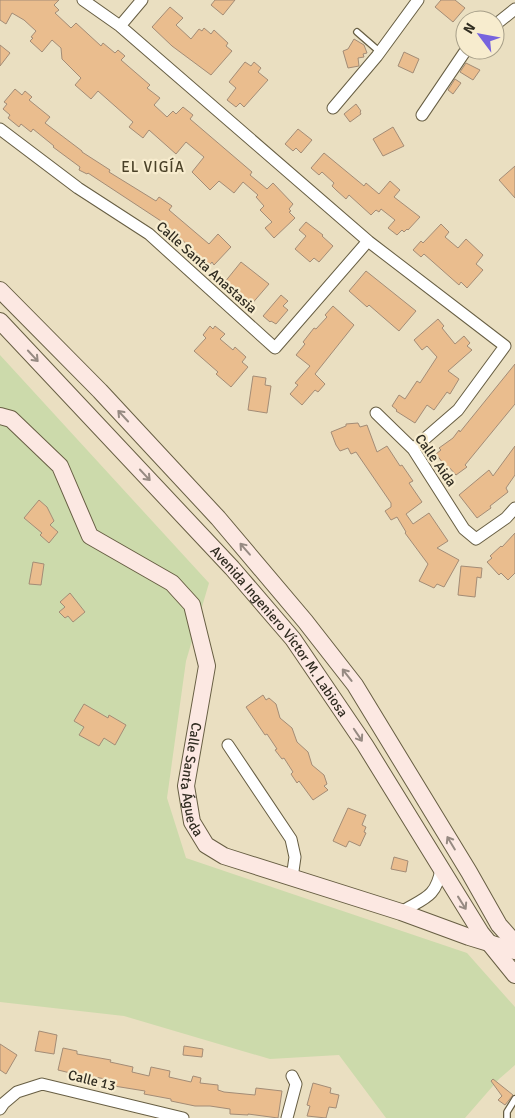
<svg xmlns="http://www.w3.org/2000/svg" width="515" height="1118" viewBox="0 0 515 1118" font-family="Signika,sans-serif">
	<rect width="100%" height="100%" fill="#eadfc1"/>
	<!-- green -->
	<path fill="#ccdaab" d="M0,355l209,228 -23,78 -19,137 19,60 281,95 48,54v58l-16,14 -34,39h-79l-47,-63 -69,4 -146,-43 -124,-14z"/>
	<!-- building -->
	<path fill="#eabd8e" stroke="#a38c76" d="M0,0h59l-5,5 5,5 -4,3 16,15 5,-5 25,23 2,-3 12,10 3,-3 7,6 -4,4 29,25 -3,3 13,10 -6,7 13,12 6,-6 3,3 7,-7 10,8 -3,4 62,53 -2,3 17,14 6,-6 20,21 -4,5 2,2 -2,1 6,6 -21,20 -9,-10 7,-6 -12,-12 4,-4 -8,-9 2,-2 -15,-13 -9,11 -15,-12 -9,9 -18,-18 12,-15 -18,-15 -10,12 -27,-24 -6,8 -14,-11 4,-5 -35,-31 -7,8 -16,-14 6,-7 -19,-19 -1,-11 -9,-8 -10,12 -12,-11 3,-3 -2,-1 5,-6 -12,-11 -12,-7 -6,11 -6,-4z
		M215,0h20l-12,15 -12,-10z
		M441,0h14l10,8 -12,14 -18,-15z
		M170,7l13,11 -7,7 15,14 8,-10 3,2 2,-3 7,6 3,-4 14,13 -2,3 6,5 -21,24 -39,-29 -20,-19z
		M354,39l10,6 3,8 -4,1 1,3 -6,1 1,8 -11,2 -5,-17 5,-2z
		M0,45l10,8 -10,13z
		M404,52l15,7 -6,14 -15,-7z
		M245,62l6,4 3,-4 7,6 -3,4 10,8 -24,27 -4,-4 -4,4 -9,-7 9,-12 -7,-6z
		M466,63l14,7 -7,10 -13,-8z
		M455,79l6,4 -8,11 -5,-4z
		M15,89l7,6 3,-4 7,6 -3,3 21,17 -5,6 37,28v1l28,18 -1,2 47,29 3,-4 13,9 -3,4 40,34 9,-10 13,13 -17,18 -2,-3 -5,6 -10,-9 3,-3 -39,-35 -73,-48 -1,1 -8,-4 1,-3 -27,-20 1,-1 -21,-17 -2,3 -10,-8 -2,3 -11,-9 2,-3 -7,-6 4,-5 -3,-2z
		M356,104l5,7 -1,1 1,2 -11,8 -6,-8z
		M393,127l11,19 -21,10 -10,-17z
		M298,129l14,11 -11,13 -5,-5 -3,3 -8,-7z
		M324,153l40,33 2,-3 13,11 11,-13 10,9 -6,7 26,20 -12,13 -1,-1 -3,3 -2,-2 -5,5 -9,-7 7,-8 -14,-11 -2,3 -3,-2 -5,5 -22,-20 -3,4 -10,-9 -4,-4 2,-3 -12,-11 -3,3 -8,-7z
		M515,166v32l-16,-18z
		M306,222l17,13 -1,1 11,10 -14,16 -5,-4 -4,4 -15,-13 11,-13 -7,-6z
		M441,224l8,8 -4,5 13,11 8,-9 17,16 -7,9 7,6 -16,18 -6,-6 -2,3 -35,-31 -3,3 -8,-7 8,-9 2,2z
		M241,262l28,22 -19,22 -26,-23z
		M366,271l50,40 -17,20 -30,-26 -2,2 -18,-16z
		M281,295l7,6 -5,5 5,4 -12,14 -5,-3 -1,1 -7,-6z
		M333,306l21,19 -39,49 10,10 -7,8 -3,-2 -13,15 -12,-11 8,-9 -3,-2 15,-17 -14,-11 9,-11 -2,-2 11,-14 2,1 11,-12 -2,-2z
		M438,319l6,7 -2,2 13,16 9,-8 6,7 -3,3 5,4 -24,21 11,8 -9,15 -3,-2 -13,18 -7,-5 -12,18 -19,-12 1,-1 -5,-4 7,-11 6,4 12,-18 3,2 17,-26 -10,-11 -5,4 -8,-10z
		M210,326l3,3 2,-3 10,8 -5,5 13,11 2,-3 11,10 -4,5 6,5 -17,20 -15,-13 2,-2 -24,-21 12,-13 -3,-3z
		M515,364v40l-50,61 2,2 -11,8 -8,-9 -2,1 -10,-13 5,-4 -2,-2 14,-10 6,-8 1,2z
		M253,376l13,2 -1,7 6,1 -4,27 -19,-3z
		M358,423l2,4 7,-2 10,27 10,-6 13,20 2,-1 11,16 -4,2 13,19 -16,12 7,10 16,-11 19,28 -11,7 22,12 -15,27 -7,-3 -3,4 -15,-7 9,-17 -23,-31 1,-1 -9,-15 -6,3 -6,-9 6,-4v-4l-35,-51 -5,2 -3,-6 -8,3 -4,-6 -5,-13 15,-6v-2z
		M515,446v29l-9,13 2,4 -18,14 1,2 -14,10 -18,-23 30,-25 4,6z
		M39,500l8,7 7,14 -4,4 8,7 -9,11 -9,-8 2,-2 -18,-15z
		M515,533v40l-7,7 -7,-7 -2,2 -12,-13 5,-4 -2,-2 11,-10 1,1z
		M33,562l11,2 -3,21 -12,-1z
		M461,566l21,2 -1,10 -4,-1 -2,20 -17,-2z
		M70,593l15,19 -12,10 -5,-6 -3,2 -6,-6 6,-5 -5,-5z
		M263,695l3,5 3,-2 7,6 4,14 12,10 5,14 11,10 4,13 12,10 3,9 -3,2 4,4 -15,10 -14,-19 -2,2 -6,-9 2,-2 -9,-14 -2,1 -7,-9 2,-1 -10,-15 -2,1 -19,-28z
		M84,704l24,14 1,-3 17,10 -11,20 -11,-7 -5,8 -20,-11 5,-8 -10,-6z
		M348,808l18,7 -4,10 4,2 -2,5 2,1 -6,13 -11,-5 -3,6 -13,-6z
		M394,857l14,4 -2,11 -15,-3z
		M39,1031l18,4 -3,19 -19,-3z
		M0,1044l17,11 -11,19 -6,-4z
		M184,1046l19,3 -1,8 -19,-2z
		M63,1048l14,3v3l34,6 -1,2 23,5 -1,5 17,4 2,-9 19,4 -1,6 22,5 2,-6 8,2 -1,5 18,2v5l6,2 31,3 1,-7 26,3 -4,27 -30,-4v1l-18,-1v-5l-20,-3h-15l-24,-5v-2l-27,-5 1,-3 -31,-5 1,-5 -20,-4v2l-37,-9z
		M493,1079l20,16 -8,10 -7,-5 4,-4 -11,-15z
		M313,1083l18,5 -1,5 9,2 -3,13 -7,-1 -3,11 -19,-2 3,-10 -3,-1z"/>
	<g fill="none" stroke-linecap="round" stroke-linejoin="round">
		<defs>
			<path id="lane" d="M357,32l23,20
				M507,1118v-6l8,-13"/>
			<path id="street" d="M83,0l37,26 248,215 137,105 -47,64 -45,39
				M495,25l20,-16
				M120,26l22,-26
				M333,108l44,-52 41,-56
				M422,115l44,-65
				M0,129l78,59 71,46 126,114 93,-107
				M376,413l37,36 51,80 12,10 30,-21 9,-10
				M228,745l63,94 4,18 -3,21
				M401,912c23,-14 35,-14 40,-43
				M0,1109l4,-6 13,-11 25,-8 141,34
				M287,1118l9,-34 -4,-8"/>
			<g id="secondary">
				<path d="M0,290l100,101 118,127 87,103 50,64 114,187 30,53 16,18"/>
				<path id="s1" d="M0,321l232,247 61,71 72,106 116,188 34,42"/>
				<path id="s2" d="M0,416l11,3 49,47 30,70 82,47 20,22 15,61 -21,120 6,36 14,23 18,11 177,56 68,25 46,14"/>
			</g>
		</defs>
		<!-- lane casing -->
		<use href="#lane" stroke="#675e43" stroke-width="8"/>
		<!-- street casing -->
		<use href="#street" stroke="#675e43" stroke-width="13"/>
		<!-- secondary casing -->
		<use href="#secondary" stroke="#675e43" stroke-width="18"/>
		<!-- lane -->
		<use href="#lane" stroke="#fff" stroke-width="5.5"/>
		<!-- street -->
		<use href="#street" stroke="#fff" stroke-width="11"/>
		<!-- secondary -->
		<use href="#secondary" stroke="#fce8e2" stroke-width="16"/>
	</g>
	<!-- one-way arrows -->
	<defs><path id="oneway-shaft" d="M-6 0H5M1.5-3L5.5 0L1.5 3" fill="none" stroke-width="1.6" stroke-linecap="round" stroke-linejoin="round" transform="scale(1.25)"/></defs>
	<g stroke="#968a82">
		<use href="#oneway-shaft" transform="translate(33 356) rotate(47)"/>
		<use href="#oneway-shaft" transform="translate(123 416) rotate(-133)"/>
		<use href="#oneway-shaft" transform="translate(145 475) rotate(47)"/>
		<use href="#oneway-shaft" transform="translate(245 549) rotate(-131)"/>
		<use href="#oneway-shaft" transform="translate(347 675) rotate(-128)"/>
		<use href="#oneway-shaft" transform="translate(358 735) rotate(56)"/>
		<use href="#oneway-shaft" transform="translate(451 843) rotate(-121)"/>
		<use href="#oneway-shaft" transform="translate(462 903) rotate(58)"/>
	</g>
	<g text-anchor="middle" stroke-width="4.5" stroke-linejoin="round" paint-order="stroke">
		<!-- street labels -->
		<g font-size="14" fill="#302c21" stroke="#f7ecce">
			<text transform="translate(207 267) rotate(42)" y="5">Calle Santa Anastasia</text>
			<text transform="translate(436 460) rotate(55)" y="5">Calle Aida</text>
			<text dy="5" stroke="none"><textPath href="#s1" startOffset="418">Avenida Ingeniero Víctor M. Labiosa</textPath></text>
			<text dy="5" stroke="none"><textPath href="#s2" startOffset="458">Calle Santa Águeda</textPath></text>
			<text transform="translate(92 1080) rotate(14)" y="5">Calle 13</text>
		</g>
		<!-- neighbourhood labels -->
		<g font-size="15" letter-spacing="1" fill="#4a4128" stroke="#f7ecce">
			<text x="153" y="172">EL VIGÍA</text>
		</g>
	</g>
	<!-- north arrow -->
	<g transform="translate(480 35) rotate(302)"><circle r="24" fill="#f7ecce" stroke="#a79f89"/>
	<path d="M0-4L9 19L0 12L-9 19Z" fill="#7763de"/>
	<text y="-8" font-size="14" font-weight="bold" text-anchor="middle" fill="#302c21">N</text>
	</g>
</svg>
